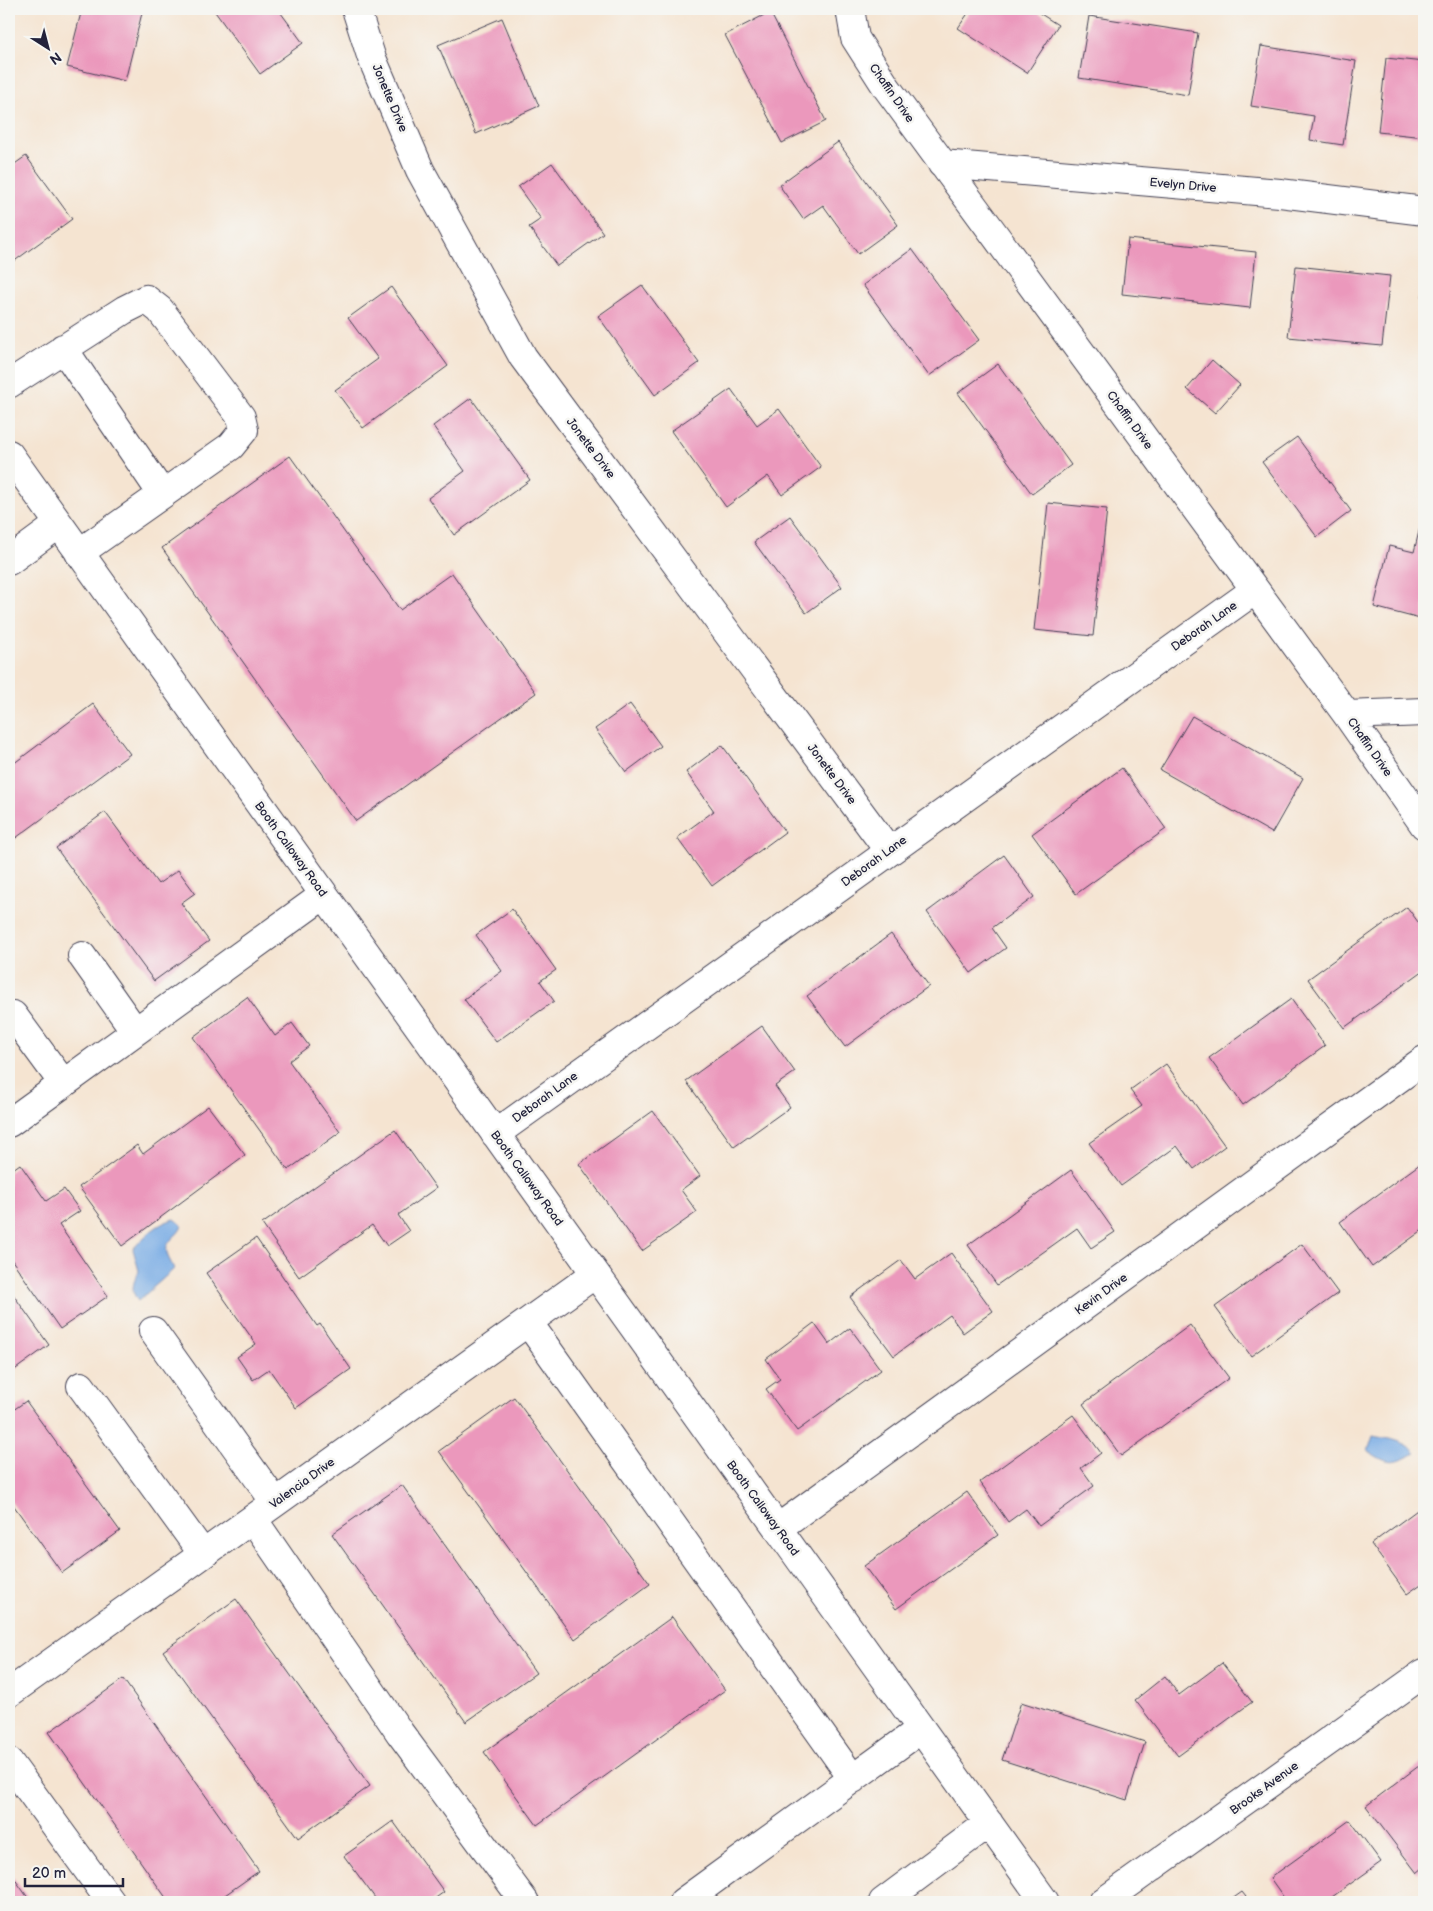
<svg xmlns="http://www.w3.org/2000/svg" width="1433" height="1911" viewBox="0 0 1433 1911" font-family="'Balsamiq Sans',sans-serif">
	<rect width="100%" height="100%" fill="#f6f6f2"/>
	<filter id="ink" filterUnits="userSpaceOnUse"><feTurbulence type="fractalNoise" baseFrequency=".02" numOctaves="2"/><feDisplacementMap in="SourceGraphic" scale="10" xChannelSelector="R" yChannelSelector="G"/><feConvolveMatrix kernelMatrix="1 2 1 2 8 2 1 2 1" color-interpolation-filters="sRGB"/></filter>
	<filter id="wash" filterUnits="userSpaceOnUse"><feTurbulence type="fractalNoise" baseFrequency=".0096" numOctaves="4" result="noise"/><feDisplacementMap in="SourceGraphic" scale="20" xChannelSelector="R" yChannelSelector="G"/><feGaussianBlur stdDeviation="1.12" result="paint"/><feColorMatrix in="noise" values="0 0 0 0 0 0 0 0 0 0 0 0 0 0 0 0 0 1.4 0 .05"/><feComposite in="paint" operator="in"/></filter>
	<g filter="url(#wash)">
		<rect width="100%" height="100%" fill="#f5e4d1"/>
		<!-- water -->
		<path fill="#78abe4" stroke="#4d6690" d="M175,1219l7,6c-2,11 -18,15 -15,28 1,6 5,10 7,16l-36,32c-8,-11 -5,-18 1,-30l-6,-22c12,-13 24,-26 42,-30z
			M1373,1436c19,4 29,3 43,17 -24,11 -25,13 -48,-2z"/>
		<g id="blocks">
			<!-- building -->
			<path fill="#eb98bc" d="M82,9h61l-18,72 -58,-14z
				M213,9h65l25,34 -43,31z
				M971,9h62l25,16 -31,48 -69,-45z
				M770,12l56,109 -44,22 -57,-108z
				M1089,16l109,17 -10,62 -109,-17z
				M502,18l37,88 -63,28 -38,-89z
				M1261,46l95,15 -13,84 -33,-5 4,-24 -63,-10z
				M1386,58l38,4v75l-46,-5z
				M838,142l60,83 -40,29 -35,-49 -20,14 -24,-34z
				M26,156l46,63 -63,46v-97z
				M552,163l51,70 -46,33 -28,-39 12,-8 -23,-32z
				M1128,239l128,13 -6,56 -128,-14z
				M912,249l67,91 -50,36 -66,-91z
				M1296,266l94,10 -8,70 -94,-9z
				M642,285l57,78 -44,32 -57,-79z
				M1423,285h1v60h-5z
				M391,287l57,79 -85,62 -28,-38 43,-31 -30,-41z
				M1212,360l28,25 -25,28 -28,-24z
				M998,364l73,101 -39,29 -74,-101z
				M731,389l26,36 22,-16 42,58 -39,28 -14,-19 -42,31 -55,-76z
				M471,398l59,82 -76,55 -26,-37 37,-27 -32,-45z
				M1297,437l54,74 -34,26 -55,-75z
				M290,456l110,154 52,-37 84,120 -180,128 -194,-273z
				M1048,503l59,6 -14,127 -59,-6z
				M790,516l52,71 -36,26 -52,-71z
				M1420,527l4,1v92l-50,-13 15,-61 25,6z
				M93,704l37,50 -121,89v-76z
				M630,704l31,42 -35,26 -31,-43z
				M1192,716l111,62 -31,55 -112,-63z
				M722,745l63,87 -73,54 -35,-48 37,-27 -28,-39z
				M1122,768l44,61 -90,65 -44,-60z
				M105,812l53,72 20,-14 17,23 -14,10 28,38 -55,40 -98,-133z
				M1004,855l30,42 -42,31 14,20 -35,25 -44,-61z
				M1407,907l17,23v40l-80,58 -36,-49z
				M512,909l44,61 -16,11 14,20 -58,41 -32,-43 38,-28 -26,-36z
				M891,934l38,52 -84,61 -38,-51z
				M247,997l28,39 17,-13 17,23 -20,15 51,71 -52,38 -95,-133z
				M1291,999l34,47 -82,59 -34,-47z
				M762,1026l33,46 -20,14 15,21 -56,40 -48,-66z
				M1166,1064l59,82 -31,23 -17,-23 -56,40 -32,-43 53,-37 -12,-16z
				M208,1106l37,49 -123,91 -43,-59 58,-42 6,9z
				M653,1111l47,65 -19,14 16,22 -55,39 -63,-87z
				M395,1130l41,58 -38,27 11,16 -22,15 -15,-21 -73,52 -37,-53z
				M1424,1161v68l-52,38 -32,-45z
				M20,1164l26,37 18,-12 16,22 -21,14 49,71 -48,33 -51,-73v-84z
				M1071,1170l44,62 -24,16 -14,-20 -80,57 -29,-40z
				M256,1238l61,88 3,-2 31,45 -55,39 -27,-39 -16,11 -16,-23 19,-13 -50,-71z
				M1302,1244l36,49 -87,63 -36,-49z
				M951,1253l42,58 -30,22 -13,-18 -56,41 -44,-59 51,-37 14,19z
				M12,1293l37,52 -40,29v-79z
				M814,1323l15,21 21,-16 31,42 -84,61 -31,-42 14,-10 -14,-20z
				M1190,1325l39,53 -108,78 -38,-52z
				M514,1397l136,187 -75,55 -136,-188z
				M26,1401l94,130 -58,42 -53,-74v-86z
				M1073,1415l28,38 -20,15 13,18 -55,40 -13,-17 -18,13 -28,-40z
				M402,1485l134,188 -70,49 -134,-188z
				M967,1492l31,43 -102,74 -32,-43z
				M1424,1505v77l-17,12 -36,-50z
				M236,1599l134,187 -72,52 -135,-187z
				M672,1617l53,73 -188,135 -53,-73z
				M1222,1663l30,39 -74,54 -43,-56 30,-24 14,19z
				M123,1679l136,192 -44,31h-46l-120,-170z
				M1021,1702l124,40 -18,58 -125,-40z
				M1424,1762v105l-7,6 -51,-67z
				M1350,1820l31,42 -56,40h-38l-17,-24z
				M393,1821l51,71 -14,10h-52l-34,-46z
				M9,1871l22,31h-22z
				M1242,1892l8,10h-22z"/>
		</g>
	</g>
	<g filter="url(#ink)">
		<use href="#blocks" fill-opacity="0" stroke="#423f52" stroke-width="1"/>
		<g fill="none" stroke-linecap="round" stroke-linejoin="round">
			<defs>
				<path id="minor" d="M356,9l15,47 49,114 103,187 366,494
					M850,9l5,29 32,50 460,627 77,110
					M942,164l338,29 144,18
					M63,348l99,146
					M9,384l115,-74 22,-11 14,11 81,107 3,13 -13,16 -152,107
					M9,454l1036,1448
					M9,561l50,-37
					M1347,715l77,-3
					M82,956l53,75
					M13,1015l50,68
					M9,1123l315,-228
					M495,1134l760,-544
					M528,1322l325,457
					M153,1331l122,171
					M81,1386l122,168
					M253,1519l147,214 125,169
					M778,1528l646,-468
					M9,1693l586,-419
					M9,1762l102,140
					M683,1902l238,-173
					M883,1902l106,-79
					M1103,1902l321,-229"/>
			</defs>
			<!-- minor casing -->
			<use href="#minor" stroke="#423f52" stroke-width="30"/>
			<!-- minor -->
			<use href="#minor" stroke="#fff" stroke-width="28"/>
		</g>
	</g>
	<g text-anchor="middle" stroke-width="5" stroke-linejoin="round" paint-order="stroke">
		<!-- street labels -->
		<g font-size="12" fill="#22223b" stroke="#f6f6f2">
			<text transform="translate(892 93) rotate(55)" y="4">Chaffin Drive</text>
			<text transform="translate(390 98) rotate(67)" y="4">Jonette Drive</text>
			<text transform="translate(1183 185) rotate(5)" y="4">Evelyn Drive</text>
			<text transform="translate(1130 420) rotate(54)" y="4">Chaffin Drive</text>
			<text transform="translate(591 448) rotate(53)" y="4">Jonette Drive</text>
			<text transform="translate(1204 626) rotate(-35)" y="4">Deborah Lane</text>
			<text transform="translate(1370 747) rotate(55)" y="4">Chaffin Drive</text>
			<text transform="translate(832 774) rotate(53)" y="4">Jonette Drive</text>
			<text transform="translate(291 849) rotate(54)" y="4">Booth Calloway Road</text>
			<text transform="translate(874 861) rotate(-36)" y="4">Deborah Lane</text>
			<text transform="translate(545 1097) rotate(-36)" y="4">Deborah Lane</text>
			<text transform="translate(527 1178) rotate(54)" y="4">Booth Calloway Road</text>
			<text transform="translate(1101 1294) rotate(-36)" y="4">Kevin Drive</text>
			<text transform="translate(302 1483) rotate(-36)" y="4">Valencia Drive</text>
			<text transform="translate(763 1508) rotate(54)" y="4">Booth Calloway Road</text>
			<text transform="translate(1264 1788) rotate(-36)" y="4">Brooks Avenue</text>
		</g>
	</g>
	<!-- margin -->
	<rect width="1433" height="1911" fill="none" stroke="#f6f6f2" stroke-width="30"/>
	<!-- north arrow -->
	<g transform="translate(48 48) rotate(144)" stroke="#f6f6f2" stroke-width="4" paint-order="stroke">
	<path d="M0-4L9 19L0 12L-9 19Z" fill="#22223b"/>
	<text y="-8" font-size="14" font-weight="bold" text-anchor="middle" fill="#22223b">N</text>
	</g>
	<!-- scale -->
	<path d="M25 1878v8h98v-8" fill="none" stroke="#22223b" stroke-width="2.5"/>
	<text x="32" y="1878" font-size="15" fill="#22223b" stroke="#f6f6f2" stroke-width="4" paint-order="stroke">20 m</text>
</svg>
